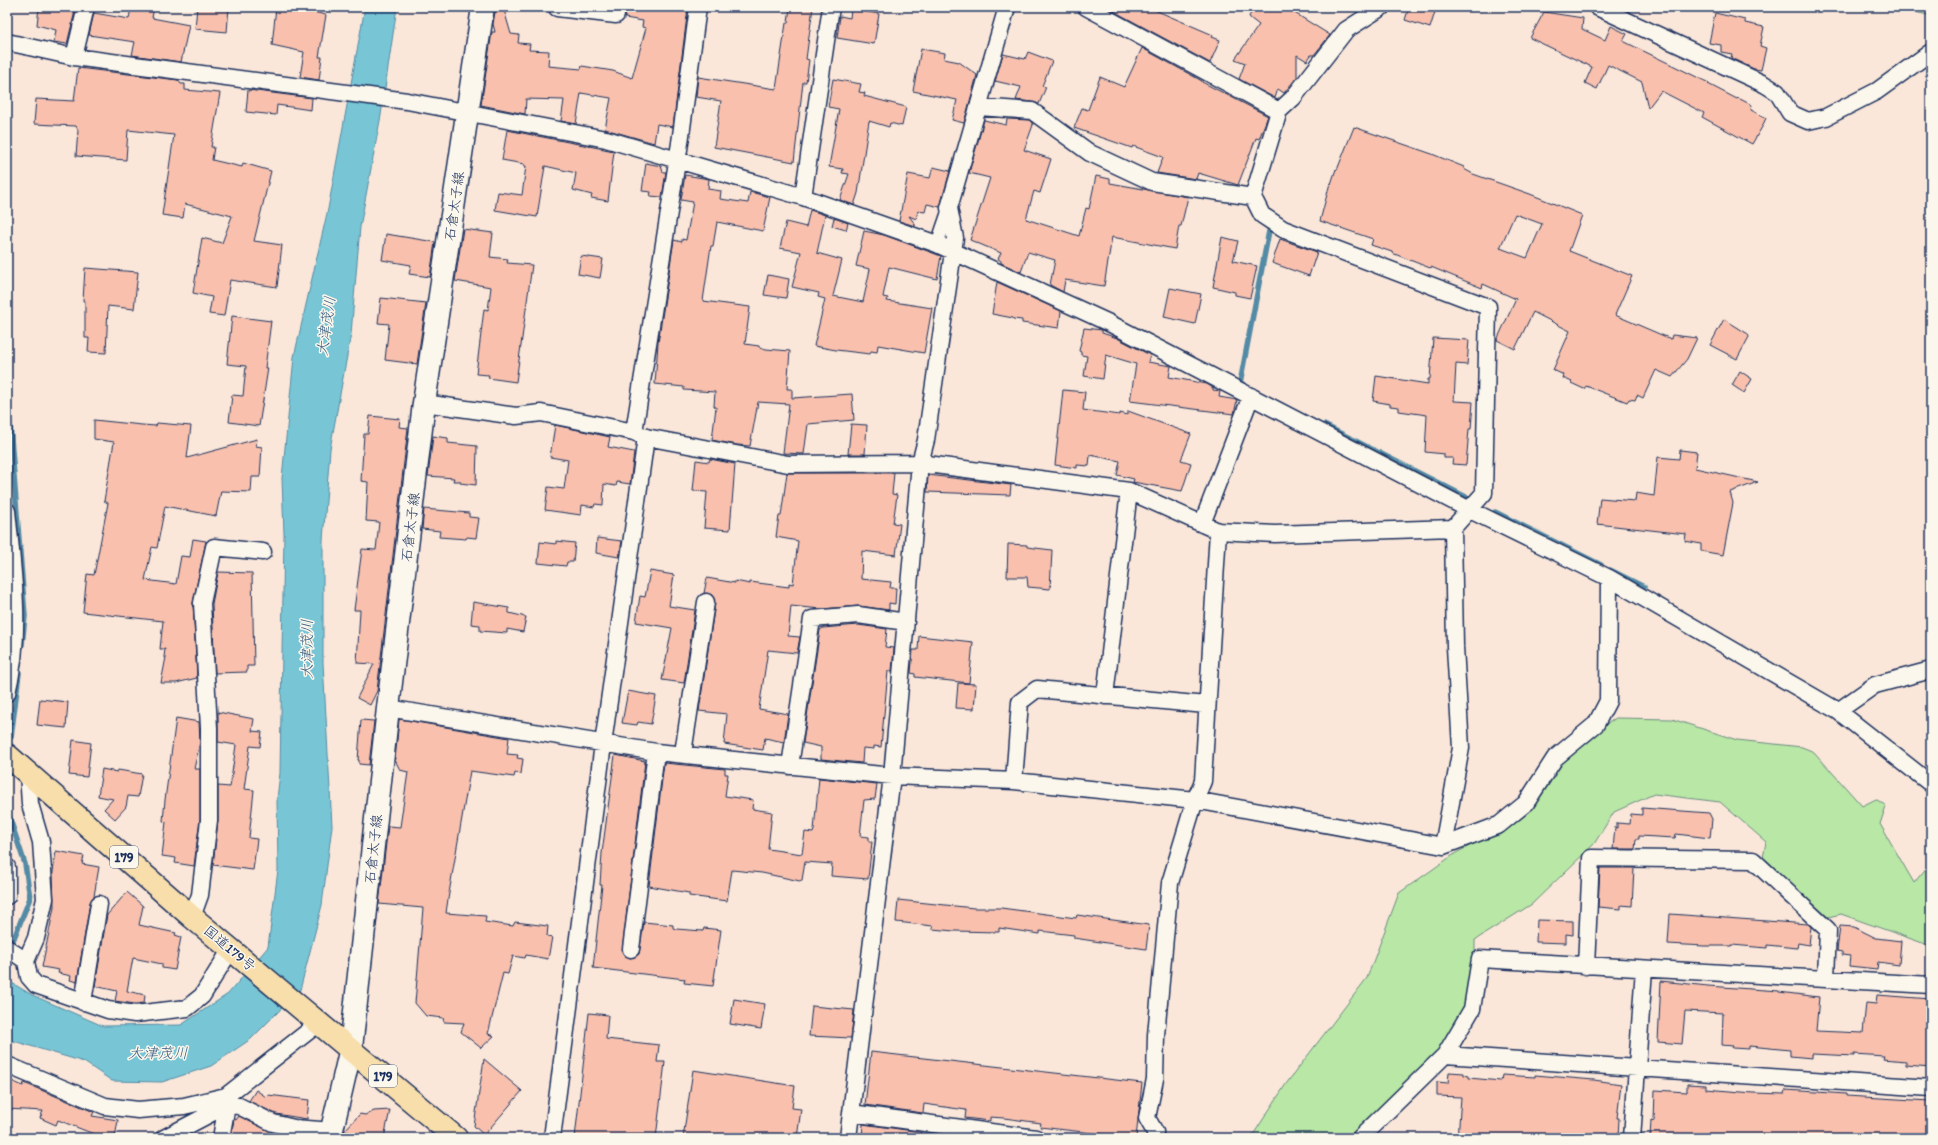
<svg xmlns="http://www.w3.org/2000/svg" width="1938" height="1145" viewBox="0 0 1938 1145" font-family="Itim,'Klee One',sans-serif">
	<rect width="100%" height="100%" fill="#fae7d9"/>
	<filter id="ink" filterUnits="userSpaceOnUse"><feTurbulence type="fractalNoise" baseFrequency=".025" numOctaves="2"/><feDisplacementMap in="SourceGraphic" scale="8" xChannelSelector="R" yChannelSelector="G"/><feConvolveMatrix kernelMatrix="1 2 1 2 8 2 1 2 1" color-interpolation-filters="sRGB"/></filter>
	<g filter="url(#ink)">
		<!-- green -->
		<path fill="#b9e7a5" stroke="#6a8b82" d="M1896,7h35v9z
			M1616,718l56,1 65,21 65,7 12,5 48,54 14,-7 10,7 -6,18 34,59 17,-21v84l-90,-32 -13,3 -65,-59 3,-16 -46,-40 -66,-8 -40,18 -20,32 -62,60 -57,36v22l-7,42 -28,47 -92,87h-97l35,-54 81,-106 32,-85 57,-40 54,-28 40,-52 46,-42z"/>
		<!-- water -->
		<path fill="#78c6d5" stroke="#538aa5" d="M365,7h32l-16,108 -21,112 -9,107 -21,115 -7,91v123l9,163 -10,79 -22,85 -49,49 -40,27 -49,16 -50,-1 -28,-19 -77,-23v-59l25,15 71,31 78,-1 47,-31 40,-47 10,-77 -1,-71 3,-26 4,-239 -2,-56 12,-121 34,-148z"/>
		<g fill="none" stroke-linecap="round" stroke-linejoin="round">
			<!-- stream -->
			<path stroke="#538aa5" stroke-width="5.5" d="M1245,385l-5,-2 29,-152
				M7,387l18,229 -3,29
				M1324,425l142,72
				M1495,512l106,53
				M1610,570l34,17
				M11,737l8,-64
				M7,810l18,54 5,34 -20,50"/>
		</g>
		<!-- building -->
		<path fill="#f9c1ad" stroke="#1b2f5e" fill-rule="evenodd" d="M39,7h37l-9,37 -13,-2 2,-12 -19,-5z
			M131,7h23l-2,11 37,7 -8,37 -49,-7 3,-13 -46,-7 5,-22 35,6z
			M197,7h32l-2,25 -32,-3z
			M276,7h32l1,4 17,4 -7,42h3l-3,23 -19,-3 4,-25 -32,-7z
			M626,7l62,1 -15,119 -16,-3 -3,19 -49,-14 6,-31 -30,-5 -5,31 -15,-3 3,-21 -38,-1 -1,15 -44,-9 11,-73h3l-2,-8 2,-12 9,-2 7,24 8,1 -1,8 12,1 -1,6 20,1 -1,15 33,3 1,-3 31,5 19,7 14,-50 -4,-1 1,-6 -18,-3z
			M790,7h23l-7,52 3,1 -3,22h-3l-9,80 -80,-15 7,-46 -25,-4 2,-20 78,12 10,-66h2z
			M1106,7h42l65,28 -1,2 8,3 -10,23z
			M1256,7h29l45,28 -16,20h-3l-4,6 -10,-6v22l-13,16 -6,-4 -3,9 -36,-19 6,-16 -10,-4 24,-34 -9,-7 -1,-2z
			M1409,7h10l16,5 -5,16 -25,-8z
			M851,9l28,5 -5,30 -37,-6 3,-22 10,2z
			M1544,12l39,6 -1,11 23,11 6,-14 16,8 -4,7 86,42 -1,1 29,15 1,-1 14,7 -1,5 15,8 -4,9 -10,17 -50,-27 2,-4 -43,-22 -13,17 -6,-26 -34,-17 -11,24 -12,-6 7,-16 -62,-29z
			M1715,13l30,7v3l19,4 -4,19 6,2 -5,22 -7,-1 -23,-11 1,-4 -11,-2v-7l-12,-2z
			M1142,48l60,33v1l66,34 -9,23 -3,-1 -18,47 -40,-12 -2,6 -39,-6 6,-16 -30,-11 -1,2 -58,-20 8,-20 6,2 12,-33 24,10z
			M921,49l24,4 -1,6 15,3 18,13 -13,48 -12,-3 5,-20 -44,-9z
			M1028,52l24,9 -10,25 4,1 -7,17 -6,-2 -17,-2 5,-13 -26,-6 8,-27 22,5z
			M78,68l100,12 3,4h4v6l35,3 -9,54h3l-2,13 30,7 1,-4 28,8 -17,70 28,4 -5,42 -47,-7 -6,36 -15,-2 3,-17 -19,-4 9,-55 20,5 10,-27 -47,-12 -2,14 -21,-3 12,-80 -46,-5 -2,30 -50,-4 2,-26 -2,-4 -42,-2 2,-25 38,2z
			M833,79l28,5 -2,8 6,1 -1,3 42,11 -4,19 -12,-3 -1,4 -20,-6 -11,72 -4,12 -14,-5 9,-26 -7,-1 1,-4 -14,-2 10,-58 -11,-2z
			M248,90l64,8 -1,12 -34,-5 -1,10 -30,-3z
			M1007,119l22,1 3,3 1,2 -9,25 27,9 -11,34 -6,-2 -8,28 53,17 7,-28 3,1 7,-33 14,3v4l78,14 -7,29h-2l-4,23 -63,-12 -8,49 -39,-6 -2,12 -13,-7 5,-25 -27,-8 -7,20 -20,-9v-2l-3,-2 3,-6 -31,-13 20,-62 -21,-5 15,-53 22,5z
			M1354,127l78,27 32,13v2l9,5 57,20 52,21 -13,36 63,25 -17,39 56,24 1,-4 25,3 -10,21 -15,18 -16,-7 -13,28 -6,-3 -2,5 -6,-1 -2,3 -41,-16 -2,3 -13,-6 1,-1 -9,-4 1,-3 -11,-5 17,-39 -37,-19 -18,37 -18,-9 19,-41 -33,-15 -1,4 -51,-21 -1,1 -38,-15v-1l-21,-7 2,-6 -53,-18 10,-38 1,1 5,-15 1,1zM1515,214l27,10 -15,34 -27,-10z
			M507,130l107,21 -6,50 -17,-3 1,-3 -19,-5 3,-17 -31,-7 -8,51 -42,-7 3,-18 24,3 4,-29h-2v-2l-22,-4z
			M646,163l15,3 2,6h3l-4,25 -12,-1 1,-4 -9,-1z
			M933,167l17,4 -10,36 -13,-3 -2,8 -7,-1 -2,8 -7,-3 6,8v2l-16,-5 9,-47 22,4z
			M685,175l24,4 -1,10 13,2 -1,8 28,4 2,-11 20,5 -7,34 -46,-9 -4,24h-2l-8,55 47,6 -5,37 14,2v1l7,2 24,2 -3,38h5v9l60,-4 2,26 -46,4 -4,30 -21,-1 6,-49 -31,-2 -8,44 -13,-1 -25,-5 4,-33 -2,-1 1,-14 -31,-2v-3l-29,-3 3,-41 16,-103 8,2v-3l4,1 7,-38 -12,-2z
			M810,210l15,5 -8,38 25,7 -9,36 30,6 7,-33 -14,-3 8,-35 20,4 57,21 -4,23 -48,-12 -6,30 5,1 -1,3 45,7 -8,45 -46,-8 -1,7 -6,-1 -1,3 -34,-4 -22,-4 11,-47 -7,-2 1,-4 -27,-6 9,-35 -21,-4 6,-26 20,5z
			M834,218l14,5 -2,7 -14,-4z
			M463,229l30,4 -3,24 18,2 -1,4 25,2 -16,117 -28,-4 1,-3 -13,-1 8,-65 4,1 3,-23 -36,-6z
			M386,234l49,8 -5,35 -21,-3 2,-9 -29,-5z
			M1222,237l16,4 -5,20 24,5 -7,32 -15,-3v-3l-22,-5z
			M1280,239l37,13 -8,24 -37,-13z
			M581,256l22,3 -3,19 -22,-4z
			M85,268l53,4 -4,37 -26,-3 -2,47 -18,-1 1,-14h-4v-37h-2z
			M768,275l21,4 -3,19 -22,-3z
			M997,282l64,29 -2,17 -37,-5v-3l-9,-1v-1l-21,-4z
			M1170,288l31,6 -6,30 -31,-7z
			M381,298l45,5 -9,61 -32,-4 4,-36 -11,-1z
			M232,316l39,5 -6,47h3l-9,58 -30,-4 3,-27 11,1 3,-30 -19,-2z
			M1724,319l24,15 1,3 -12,22 -27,-14z
			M1084,328l18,2v3l15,5 33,17 -2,7 23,4 -2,11 38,7 6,4v2l7,1 -1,6 18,3 -3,14 -104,-13 6,-37 -30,-9 -3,24 -19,-3 3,-20 -6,-1v-3l-2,-1z
			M1433,338l36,2 -2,25 -11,-1 -2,37 19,1 -2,27h-2l-3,36 -14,-1 1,-6h-9v-4l-19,-2 2,-37 -28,-4v-4l-9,-1v-2l-17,-3 3,-25 52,8v-5h2z
			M1740,371l12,8 -8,14 -12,-8z
			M1063,390l22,2 -2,18 37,5v-2l8,2v-4l63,23 -10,26 10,3 -9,28 -49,-9 1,-3 -17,-4 3,-14 -30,-6 -1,11 -12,-1v3l-22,-3z
			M370,416l30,3 -1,8 9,1 -31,263 -7,14 -13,-7 17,-34 -17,-1 3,-53h-6l8,-61 14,1 3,-28 -13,-1 2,-39 -7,-1 3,-47h4z
			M94,420l48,5 14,1 1,-3 34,3 -4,32 70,-19 -1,7 6,1 -2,30h-8l-1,15 -30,-1 -5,25 -51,-10 -8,42 -5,-1 -7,33 31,4 5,-28 9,1 3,-18 13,2 -13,62 4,75 -21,5h-15l5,-26h-2l1,-8h-5l3,-28 -80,-9 4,-38 7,1 14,-72 -4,-2 10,-59 -20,-3z
			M851,424l16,1 -2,29h-17z
			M555,425l55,12 -2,10 26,5 -4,32 -13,-2 -1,4 -12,-2 -1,21 -8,-1 -1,3 -12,-2 -1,10 -36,-5 3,-23 16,2 4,-29 -18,-3z
			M433,436l15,2v5l29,3 -1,39 -16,-2v-2h-7l1,-3 -26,-2z
			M1680,450l17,2 -2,16 63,14 -28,10 3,11 -10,52 -22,-4v-7l-16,-3 1,-7 -89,-10 3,-26 35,3 1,-8 18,3 4,-39 21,2z
			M710,459l25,5 -5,66 -26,-2 3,-36 -14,-1 3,-31 13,2z
			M787,473h107l-2,21 5,1 -4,28 7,1 -4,31 -34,-4 -1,28 30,3 -1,6h6l-1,16 -6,-1v7l-30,-4 -38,3 -30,-3 -3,30 12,1 -3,16 -29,-3 -9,59 29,5 -4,28 -19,-4 -2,12 -39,-6 3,-30 -28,-3 16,-108 -3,-8 -8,-2 3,-15 28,5v-2l15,3v-2l39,5v-4l4,1 5,-43 -22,-4 3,-21h2z
			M928,475l83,10 -1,10 -83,-3z
			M424,509l45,4v4l10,1 -3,20 -9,-1 -1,2 -27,-2 1,-6 -18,-2z
			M597,538l25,3 -3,16 -23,-4z
			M556,541l19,2 -2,19h-6l-1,4 -28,-3 2,-21 16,2z
			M1008,544l19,1v2l25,3 -2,39 -22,-2 -1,-10h-20z
			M650,571l24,4 -5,31 26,4 -11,73 -22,-3 10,-52 -36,-6 4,-26 5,1z
			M218,572l34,1 2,93h-7v6l-32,1 -3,-69z
			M473,602l36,6v5l17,4 -3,15 -16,-3v4l-27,-2v-6l-9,-1z
			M858,625l29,4 -2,18 9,1 -2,23h-4l-7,76 -7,-1v3l-11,-1 -1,15 -41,-4v-12l-18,-4 17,-113 3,-2z
			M919,636l54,6 -4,41 -54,-6v-3l-4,-1 2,-23h5z
			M958,683l18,1 -2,25 -18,-1z
			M628,691l28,5 -5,28 -13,-2 -1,3 -15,-2z
			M40,699l28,3 -2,26 -29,-3z
			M218,712l36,7 -2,12 10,1 -2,15 -10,-1 -6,43 10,1 -5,48 8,1 -4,31 -40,-5 5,-44v-35l12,1 6,-42 -18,-3z
			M176,718l23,4 1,20 -6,27h6v50l-6,47 -19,-3 1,-5 -14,-2 4,-34 -3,-1 2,-21z
			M399,719l110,19 -2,16 11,1 -1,3 6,1 -2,15 -6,-1 -1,4 -44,-6 -22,128 -2,14 40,3 -1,6 28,4 2,-4 33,4 -1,10 5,1 -4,22 -22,-4 -1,3 -12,-2 -5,18 -5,-1 -15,61 6,2 -13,12 -20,-16 3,-9 -20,-1 -1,-4 -17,-2 -11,-13 8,-95 -44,-4 9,-78 12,1 8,-55 -8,-2 -5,-10z
			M361,720l13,1 -5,44 -10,-1v-4h-1z
			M73,740l18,3 -4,34 -18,-2z
			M615,755l30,6 -23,191 3,4 5,2 9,-4 5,-32 29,3v3l3,1 27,2 1,-3 17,2 -8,56 -29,-3 1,-4 -92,-11 9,-83h-2l2,-32z
			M664,763l61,6v5h3l-3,22 28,4 -1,9 20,3 -4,37 34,5 3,-22 8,1 1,-3 5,-52 58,6 -2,15 -11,1 -4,36 9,1v5h3l-4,37 -37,-3 1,-12 -27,-2 -3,18 -2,1 -38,-8 -30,-3 -5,31 -38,-5v-3l-40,-7z
			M102,769l15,3 1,-2 24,4 -4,23 -10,-1 -2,11 -11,12 -11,-10 9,-10 -15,-3z
			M1642,808l67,5 3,6 -2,19 -34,-4 -1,4 -36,-2v3h-3l-1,10h-22l2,-22 2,1v-5l13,1 1,-10 11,1z
			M56,851l28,5 -2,8 17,3 -5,29 -4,6 -13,80 -7,-2 1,-4 -13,-3 1,-3 -17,-3 12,-60 -1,-35z
			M1600,868h34l-2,38 -11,-1v4l-23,-2z
			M127,892l16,14 -4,19 37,8 -1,2 6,2 -6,33 -13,-2v-4l-29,-6 -6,33 18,4 -1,8 -9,1 -20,-3 2,-10 -22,-5 12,-71z
			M898,900l76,8h27l75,10 1,-3 72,10 -3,24 -72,-11v-3l-34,-4v3l-41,-6v4l-45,-1 -22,-2 1,-3 -37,-4z
			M1670,914l138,10 3,3 -2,18 -11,-2 -1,5 -30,-3v3l-35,-3v1h-28l-36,-2z
			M1537,920l36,1v14l-7,-1v9l-30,-1z
			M1840,926l14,1 22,11 25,3 -2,24 -21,-3 -1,7 -28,-3 1,-10 -8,-1v-3l-5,-1z
			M1661,981l47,5 71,5v1l40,5 -3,34 47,2 3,-30 10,1 1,-9 54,4v68l-25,-2v-4l-23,-2 1,-3 -30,-2v2l-42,-2v4l-22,-2v-6l-41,-4v3l-17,-1 1,-2 -11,-1 1,-32 -38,-2 -3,33 -24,-2z
			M734,999l31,5 -4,25 -31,-5z
			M812,1006l42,4 -3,28 -42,-2z
			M589,1013l19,2 -2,24 53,6 -2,17h8l-9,76h-81z
			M871,1052l271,31 -6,55 -96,-11 1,-4 -37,-5 -14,-1v4l-25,-3 1,-8 -42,-6 -1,9 -58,-8z
			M484,1059l38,32 -38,44 -10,-9z
			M693,1070l102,16 -3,22 9,1 -4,29h-114z
			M1449,1072l15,1v2l5,1v2l32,3 1,-6 33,2v-2l59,5 27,4 -4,34h2l-1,20h-160l3,-41 -24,-1v-14l11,1z
			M7,1079l16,7 1,-3 70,29 -2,4 26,4 -3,18h-11l-46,-18 -2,5 -16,-7 3,-7 -36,-2z
			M1687,1084l19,1v4l47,4 32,1 1,-4 60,4v2l85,5v37h-281l1,-18 3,1 1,-31 32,2z
			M256,1090l10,7 2,-2 41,5 -2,19 -31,-5 -27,-13z
			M390,1110l-6,28h-11l-29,-7 16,-17 5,1 9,-4z
			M239,1116l32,16 29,6h-69l3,-19 2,1z
			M863,1124l58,8 -1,6h-58z"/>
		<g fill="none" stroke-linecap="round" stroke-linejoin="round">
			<defs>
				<path id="pedestrian" d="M937,244l12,-35"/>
				<path id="minor" d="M1086,7l193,104
					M1597,7l167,77 13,8 13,21 18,8 18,-4 51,-26 54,-39
					M557,8l59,7v-8
					M7,42l67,15 333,44 199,38 197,58 134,47 172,79 361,187 139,68 229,133 93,73
					M74,57l12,-50
					M979,107l53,4 58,42 62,29 101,15
					M803,197l28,-190
					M424,403l92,13 25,-3 93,19 12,5 142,27 132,-1 209,28 89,40 57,3 178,-6 31,-35 4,-186 -205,-78 -21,-14 -9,-18 26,-86 14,-13 53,-68 36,-23
					M634,432l46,-289 18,-136
					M7,511c6,60 15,123 0,182
					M1202,524l49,-128
					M1105,696l24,-205
					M388,708l268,44 236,24 122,5 181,19 248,46 56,-21 27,-22 29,-45 41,-34 12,-23 1,-123
					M1838,711l37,-26 56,-15
					M683,753l23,-151
					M790,766l22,-147 46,-4 48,7
					M28,773l2,31 11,38 4,57 -9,39 -10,23 3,16 7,8 72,25 27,4 52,-6 15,-12 29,-47
					M1014,781l6,-79 17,-13 169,16
					M1443,846l18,-98 -6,-101 -2,-119
					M7,867v29
					M192,917l8,-22 9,-75v-92l-7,-125 12,-56 49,5
					M7,948l19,13
					M631,949l25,-197
					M1586,966l5,-108 162,2 75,70 -2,48
					M83,1002l16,-98
					M1445,1055l486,33
					M7,1065l98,41 33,4 46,-4 42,-10 93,-73
					M851,1113l185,25
					M164,1138l63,-33 12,1 34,17 21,5 39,3
					M221,1138l6,-33 -1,-7
					M552,1138l51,-394 43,-307
					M848,1138l44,-362 28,-313 6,-23 29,-202 -6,-30 58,-201
					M1155,1138v-6l-8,-14 8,-39 1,-44 14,-152 25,-83 8,-19 15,-250
					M1360,1138l85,-83 27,-46 8,-50 451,26
					M1632,1138l12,-169"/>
				<path id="secondary" d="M330,1138l21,-90 37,-340 36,-305 59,-396"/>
				<path id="trunk" d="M7,755l185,162 264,221"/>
			</defs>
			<!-- pedestrian casing -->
			<use href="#pedestrian" stroke="#1b2f5e" stroke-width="15"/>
			<!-- minor casing -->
			<use href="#minor" stroke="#1b2f5e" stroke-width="19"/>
			<!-- secondary casing -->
			<use href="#secondary" stroke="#1b2f5e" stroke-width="25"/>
			<!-- trunk casing -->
			<use href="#trunk" stroke="#1b2f5e" stroke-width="25"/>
			<!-- pedestrian -->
			<use href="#pedestrian" stroke="#fbf7ec" stroke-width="12"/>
			<!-- minor -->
			<use href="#minor" stroke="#fbf7ec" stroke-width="16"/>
			<!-- secondary -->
			<use href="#secondary" stroke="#fbf7ec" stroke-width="22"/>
			<!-- trunk -->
			<use href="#trunk" stroke="#f8deab" stroke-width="22"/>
		</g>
	</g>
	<g text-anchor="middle" stroke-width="3" stroke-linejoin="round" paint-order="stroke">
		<!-- shield labels -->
		<g fill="#fbf7ec" stroke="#5e6b89" stroke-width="1">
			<rect x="110" y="846" width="28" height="22" rx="3"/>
			<rect x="369" y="1065" width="28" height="22" rx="3"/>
		</g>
		<g font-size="13" font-weight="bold" fill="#1b2f5e">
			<text x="124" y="862">179</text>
			<text x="383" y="1081">179</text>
		</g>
		<!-- street labels -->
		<g font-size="14" fill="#1b2f5e" stroke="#fbf7ec">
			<text transform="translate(454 206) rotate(-82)" y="5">石倉太子線</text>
			<text transform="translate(410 527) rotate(-83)" y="5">石倉太子線</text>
			<text transform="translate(373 849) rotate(-84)" y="5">石倉太子線</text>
			<text transform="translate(230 948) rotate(40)" y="5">国道179号</text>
		</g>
		<!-- water labels -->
		<g font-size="15" font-style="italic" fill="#375c82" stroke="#fbf7ec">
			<text transform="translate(326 326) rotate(-82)" y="5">大津茂川</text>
			<text transform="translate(307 649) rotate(-90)" y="5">大津茂川</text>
			<text x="158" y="1058">大津茂川</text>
		</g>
	</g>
	<!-- margin -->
	<rect width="1938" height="1145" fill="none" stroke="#fbf7ec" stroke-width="24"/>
	<rect x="12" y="12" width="1914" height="1121" fill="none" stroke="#1b2f5e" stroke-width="1.5" filter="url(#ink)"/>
</svg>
